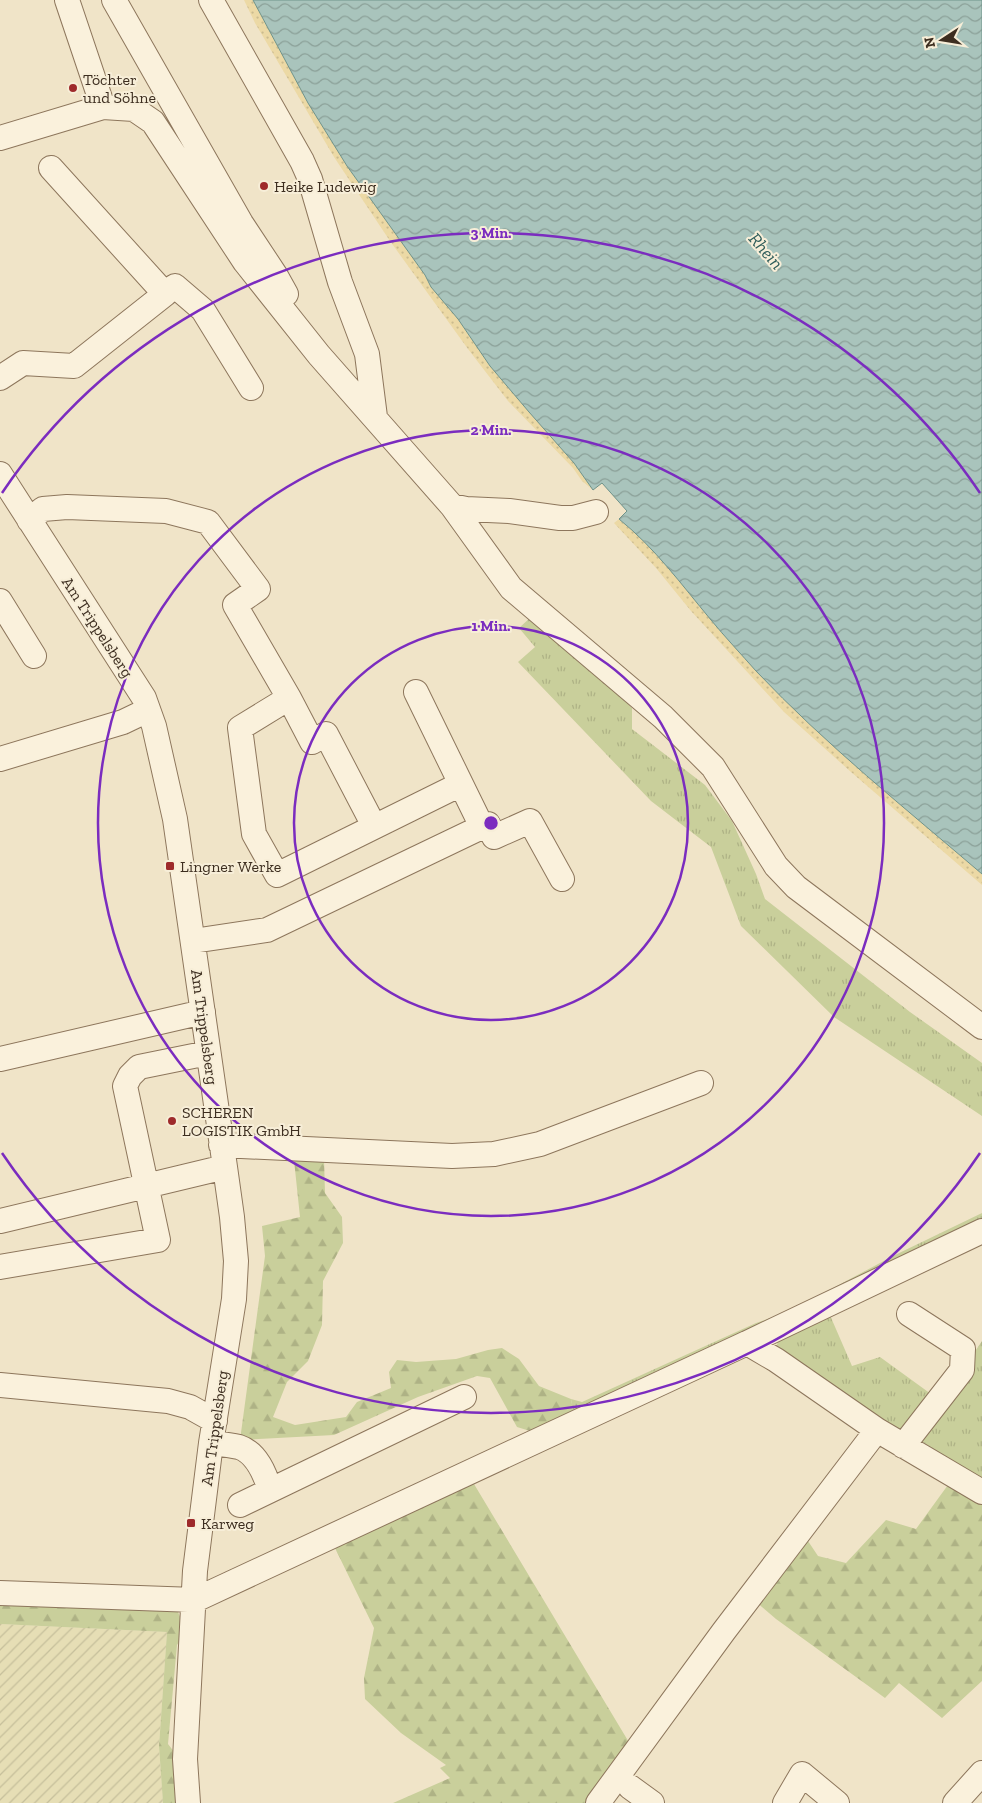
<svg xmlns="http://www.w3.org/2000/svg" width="982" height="1803" viewBox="0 0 982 1803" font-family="'Zilla Slab',serif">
	<defs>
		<pattern id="farmland-furrows" width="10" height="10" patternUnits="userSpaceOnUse" patternTransform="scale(1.25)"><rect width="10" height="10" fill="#e6deb5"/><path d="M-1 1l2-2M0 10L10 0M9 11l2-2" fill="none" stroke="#c6bf9b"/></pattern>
		<pattern id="grass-tufts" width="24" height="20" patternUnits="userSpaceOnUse" patternTransform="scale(1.25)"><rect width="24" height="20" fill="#c9cf9b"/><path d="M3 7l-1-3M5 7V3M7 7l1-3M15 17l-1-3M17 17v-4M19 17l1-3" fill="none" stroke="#aeb285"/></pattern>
		<pattern id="forest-firs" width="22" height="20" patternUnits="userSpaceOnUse" patternTransform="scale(1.25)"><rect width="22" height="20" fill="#c9cf9b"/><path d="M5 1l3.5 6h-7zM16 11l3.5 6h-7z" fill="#aeb285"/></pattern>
		<pattern id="sand-dots" width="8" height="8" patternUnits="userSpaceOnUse" patternTransform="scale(1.25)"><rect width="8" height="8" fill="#ecd9a5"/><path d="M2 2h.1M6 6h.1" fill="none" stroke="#cbbb8e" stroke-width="1.8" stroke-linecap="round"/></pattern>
		<pattern id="water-waves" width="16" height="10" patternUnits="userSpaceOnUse" patternTransform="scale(1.25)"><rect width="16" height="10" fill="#a9c4bc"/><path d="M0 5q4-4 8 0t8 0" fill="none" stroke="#8ba098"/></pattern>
	</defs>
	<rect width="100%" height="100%" fill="#f0e4c8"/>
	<!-- farmland -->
	<path fill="url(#farmland-furrows)" d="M0,1624l167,8 -8,114 4,57h-163z"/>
	<!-- grass -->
	<path fill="url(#grass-tufts)" d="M531,617l74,63 27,28v21l73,56 27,36 24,53 9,25 145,113 72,51v53l-148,-99 -93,-91 -30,-79 -60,-46 -133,-139 17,-15 -16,-19z
		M982,1213v29l-153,71 23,53 28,-9 51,37 -34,39 -123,-82 15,-34 -214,103 -4,-21 11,3 174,-79 34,-12 105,-56z
		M982,1341v141l-65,-44z"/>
	<!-- forest -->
	<path fill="url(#forest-firs)" d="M324,1159l1,34 17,24 1,26 -20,38 -1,44 -14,36 -21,21 -14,35 22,8 51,-8 11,-15 34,-14 -2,-16 8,-12 19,2 40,-3 32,-9 14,-2 17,11 20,27 32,13 4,21 -45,11 -13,-4 -27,-49 -13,-2 -59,21 -84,38 -94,5 25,-184 -3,-30 38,-9 -6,-57z
		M953,1478l29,22v181l-40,37 -43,-35 -14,15 -109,-79 -22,-19 50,-65 14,21 28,7 40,-43 30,9z
		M471,1479l162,270 -38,54h-202l57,-25 -10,-10 6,-3 -45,-32 -36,-34 -1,-21 10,-50 -40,-82z
		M0,1600l178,12 8,19 -9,14 -9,99 7,9 1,50h-13l-4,-57 8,-114 -167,-8z"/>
	<!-- sand -->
	<path fill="url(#sand-dots)" d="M244,0h9l55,103 39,63 78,109 6,12 27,32 32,47 39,46 45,51 19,27 -11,-9 -9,-13 -65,-67 -40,-52 -78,-108 -56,-84 -79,-134z
		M619,519c36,29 62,65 92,101 14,17 30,34 45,51 70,74 149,137 226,203v11l-131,-113 -67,-60 -93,-101 -35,-43 -42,-45z"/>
	<!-- water -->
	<path fill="url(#water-waves)" stroke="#6f938a" d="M253,0h729v874c-77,-66 -156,-129 -226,-203 -15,-17 -31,-34 -45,-51 -30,-36 -56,-72 -92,-101l8,-8 -25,-28 -9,7 -19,-27 -45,-51 -39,-46 -32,-47 -27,-32 -6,-12 -78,-109 -39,-63z"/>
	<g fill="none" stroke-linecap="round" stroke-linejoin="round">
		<defs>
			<path id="minor" d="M67,0l36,107
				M114,0l127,223 35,53 10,18
				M211,0l91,161 8,18 30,103 27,72 8,63
				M0,138l103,-31 31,2 19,13 92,140 74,93 133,151 59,82 152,129 50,50 63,99 20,21 186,140
				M165,294l10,-8 28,24 48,78
				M0,378l23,-15 51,3 91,-72 -114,-126
				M0,474l144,224 10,28 21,93 50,348 7,50 4,44 -2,38 -23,144 -16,128 -10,188 3,44
				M452,506l14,3 43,2 51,7h13l23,-6
				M29,520l14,-11 24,-2 99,4 42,11 50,67 -23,16 54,93 23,44 14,-8 48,92
				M0,601l34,55
				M416,692l66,135
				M289,698l-49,30 14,106 23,41 184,-91
				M0,759l123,-37 25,-12
				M193,941l74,-11 221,-106 6,13 36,-16 32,58
				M0,1059l203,-47
				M221,1145l231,11 42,-2 46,-10 161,-61
				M0,1221l225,-54
				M0,1267l158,-27 -33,-154 5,-10 9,-9 69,-14
				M747,1343l235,-112
				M0,1385l168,16 22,6 25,14
				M211,1443c9,1 19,2 28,4 18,6 26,27 31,43
				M903,1446l59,-76 1,-21 -54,-35
				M240,1505l224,-108
				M0,1593l195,7 552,-257 29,17 101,70 105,62
				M630,1787l22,16
				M598,1803l126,-172 153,-201
				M785,1803l17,-29 35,29
				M955,1803l27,-30"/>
		</defs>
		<!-- minor casing -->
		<use href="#minor" stroke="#8d765c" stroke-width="26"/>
		<!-- minor -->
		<use href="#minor" stroke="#faf1dc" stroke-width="24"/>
	</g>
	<!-- distance rings -->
	<g fill="none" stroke="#7b2cbf" stroke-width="2.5">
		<circle cx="491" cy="823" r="197"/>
		<circle cx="491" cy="823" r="393"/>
		<path d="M980 1153A590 590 0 0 1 2 1153M2 493A590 590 0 0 1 980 493"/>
	</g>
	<!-- markers -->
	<g fill="#9e2a2b" stroke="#f7eed8" stroke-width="2">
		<circle cx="73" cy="88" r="5"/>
		<circle cx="264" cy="186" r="5"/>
		<rect x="165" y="861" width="10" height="10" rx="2.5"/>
		<circle cx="172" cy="1121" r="5"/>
		<rect x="186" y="1518" width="10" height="10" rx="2.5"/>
	</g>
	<g text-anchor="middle" stroke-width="4" stroke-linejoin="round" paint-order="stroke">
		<!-- poi labels -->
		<g font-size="16" fill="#3d2e20" stroke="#f7eed8" text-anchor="start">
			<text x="83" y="85">Töchter<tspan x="83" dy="18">und Söhne</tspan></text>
			<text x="274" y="192">Heike Ludewig</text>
			<text x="180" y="872">Lingner Werke</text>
			<text x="182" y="1118">SCHEREN<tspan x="182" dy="18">LOGISTIK GmbH</tspan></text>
			<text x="201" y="1529">Karweg</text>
		</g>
		<!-- street labels -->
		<g font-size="16" fill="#3d2e20" stroke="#f7eed8">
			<text transform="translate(98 627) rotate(57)" y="6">Am Trippelsberg</text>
			<text transform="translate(205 1027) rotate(82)" y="6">Am Trippelsberg</text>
			<text transform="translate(214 1428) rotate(-82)" y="6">Am Trippelsberg</text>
		</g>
		<!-- water labels -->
		<g font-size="18" font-style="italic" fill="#2f5d5a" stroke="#f7eed8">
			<text transform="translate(766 251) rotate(49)" y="6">Rhein</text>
		</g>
	</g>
	<circle cx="491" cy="823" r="8" fill="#7b2cbf" stroke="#f7eed8" stroke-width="2.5"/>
	<g font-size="15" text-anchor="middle" font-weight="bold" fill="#7b2cbf" stroke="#f7eed8" stroke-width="4" stroke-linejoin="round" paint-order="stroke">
		<text x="491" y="238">3 Min.</text>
		<text x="491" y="435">2 Min.</text>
		<text x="491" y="631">1 Min.</text>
	</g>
	<!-- north arrow -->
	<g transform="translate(942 40) rotate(258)" stroke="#f7eed8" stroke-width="4" paint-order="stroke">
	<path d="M0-4L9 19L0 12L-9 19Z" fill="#3d2e20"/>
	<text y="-8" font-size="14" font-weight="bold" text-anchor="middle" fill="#3d2e20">N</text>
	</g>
</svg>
